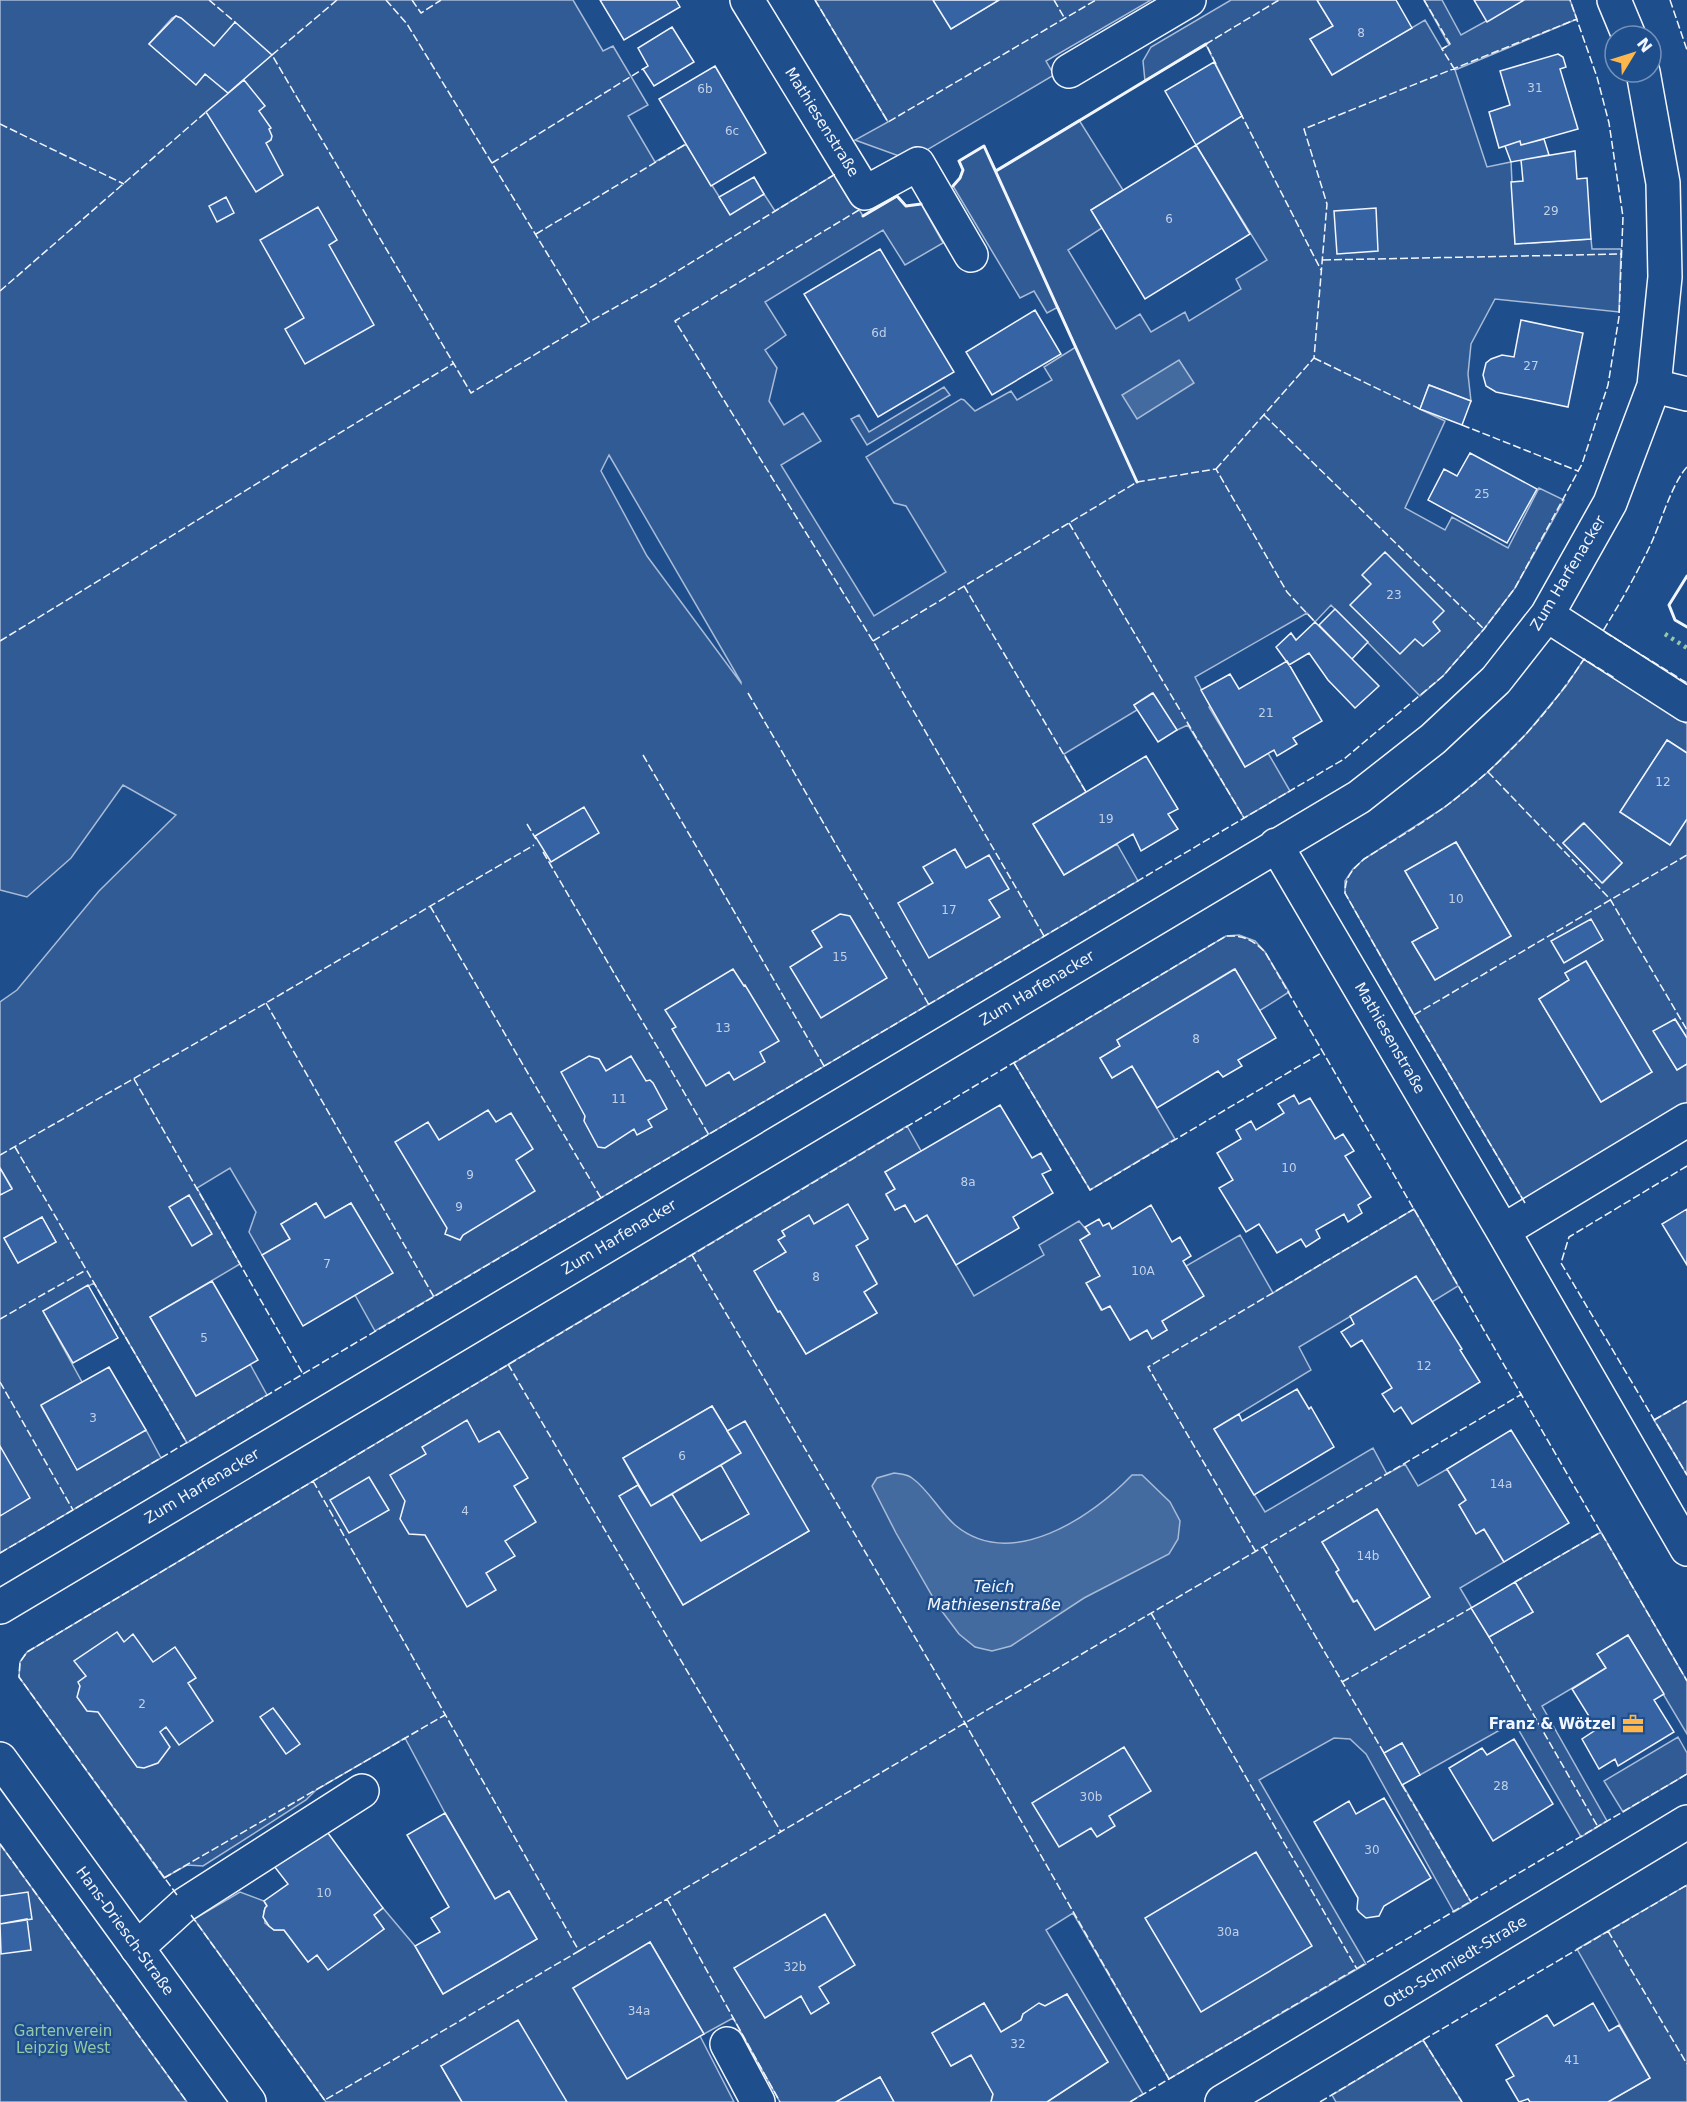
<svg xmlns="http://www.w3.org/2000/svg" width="1687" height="2102" viewBox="0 0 1687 2102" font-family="'DejaVu Sans',sans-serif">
	<rect width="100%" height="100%" fill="#1f4e8c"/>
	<!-- built -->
	<path fill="#305b95" stroke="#a8bbd7" stroke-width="1.5" fill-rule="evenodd" d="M0,0h573l30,51 10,-5 35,59 -20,11 27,46 31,-18 44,70 34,-20 11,17 62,-38 26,43 34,-20 9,10 15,-2 22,39 -38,22 -22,-35 -118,72 21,33 -21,15 12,18 -8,33 15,24 19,-12 18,28 -40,24 93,151 72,-44 -40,-66 -12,-3 -28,-46 95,-58 3,1 11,11 36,-20 6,9 35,-20 -8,-13 32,-20 -18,-40 -11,6 -13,-22 -14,7 -67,-112 7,-8 3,-8 -4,-9 25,-15 12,24 83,-50 44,70 -32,20 11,18 -34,22 48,79 24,-15 11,18 34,-20 4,9 52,-32 -5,-10 31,-19 -71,-115 46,-29 -36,-71 -61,36 -2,-20 8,-14 80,-47h86l16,26 -23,13 22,36 93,-55 17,29 7,-4 -25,-45h18l19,35 63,-35h46l7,19 -122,51 32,97 24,-5 4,82 76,-5 1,10h29l-2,63 -124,-13 -24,45 -3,30 3,27 -42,-16 -9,24 25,12 -40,87 40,22 7,-13 56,31 31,-60 25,12 -49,88 -31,41 -41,47 -23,20 -89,-91 -16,17 -8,-9 -112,64 15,29 -1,1 36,60 23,-14 22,38 -46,27 -56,-93 -11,5 -25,-37 -18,12 3,5 -73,44 22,38 -53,32 31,51 53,-31 21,37 -763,450 -20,-36 37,-22 -41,-70 -26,15 -9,-15 -35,21 9,15 -28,16 -13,-23 7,-20 -26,-44 -33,20 43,76 -90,53 46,79 54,-32 17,31 -80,48 -93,-160 -51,28 39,71 -41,24 36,63 69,-39 15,28 -161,95v-358l12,-7 -12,-20v-166l17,-12 82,-99 77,-76 -53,-30 -52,73 -44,39 -27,-7zM176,16l38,30 -9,28 -9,10 -47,-40 23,-26zM609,455l132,227v1l-94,-127 -46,-85zM42,1217l14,25 -38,21 -14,-25z
		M815,0h118l18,29 48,-29h152l-105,61 8,14 -144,85 -55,-20 33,-18z
		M944,387l6,8 -83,50 -16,-26 8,-4 10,17z
		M1584,659l103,65v29l-20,-13 -47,72 50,33 17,-26v219l-12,-19 -21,13 23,38 10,-6v39l-162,100 -111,-188 -69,-122v-12l8,-12 11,-10 81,-52 43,-35 39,-39 39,-47zM1583,823l39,40 -19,20 -40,-40zM1456,842l55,94 -76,44 -23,-38 26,-14 -33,-57zM1586,961l66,111 -51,30 -62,-103 30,-19 -4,-7z
		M1239,935l16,6 10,11 24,40 -30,19 -25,-42 -117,71 3,6 -20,12 12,20 20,-12 43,73 -85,51 -76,-127 212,-127z
		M907,1126l14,25 -36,21 10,17 -9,6 9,15 10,-5 10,17 12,-7 47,81 70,-41 -5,-10 40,-24 11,13 -10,6 20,36 -13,8 14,26 9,-4 20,34 17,-10 5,8 15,-8 -5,-9 41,-25 -17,-30 54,-31 33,58 141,-84 44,77 -26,16 -16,-25 -117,70 12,23 -97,59 51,83 108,-64 14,26 18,-10 13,22 29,-17 19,31 -7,5 17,28 8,-4 20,33 -44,26 29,49 44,-25 -18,-30 86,-50 86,149v53l-59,-99 -31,19 9,14 -64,38 65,115 -26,16 -67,-115 -94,53 -18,-32 -18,10 87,149 -17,10 -88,-158 -16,-15 -16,-1 -75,42 107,184 -197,115 -96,-166 -27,17 97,164 -13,8h-83l61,-40 -41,-68 -22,12 -6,-2 -16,10 -2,6 -20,12 -17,-29 -52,30 19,33 20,-11 22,39 -2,8h-97l-14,-25 -44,25h-56l-47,-84 -29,16 -54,-92 -77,46 127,48 34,66h-167l-126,-36 21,36h-136l-132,-183 46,-27 24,9 3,5 -3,5 1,12 9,7h10l24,32 9,-7 67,-26 -10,-14 9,-7 32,38 28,48 94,-55 -28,-48 -14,8 -50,-86 -40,-75 -89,52 -10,10 -103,66 -16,-1 -23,13 -145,-201 1,-15 7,-10zM848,1205l20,33 -12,8 21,37 -13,9 13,21 -71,41 -26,-43 -2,1 -23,-41 31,-19 -7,-12 6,-4 -3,-5 27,-15 5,8zM712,1406l15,25 82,100 -126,74 -63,-109 18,-11 -15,-27zM1377,1509l53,88 -55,33 -18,-30 -4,2 -17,-30 3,-2 -17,-28zM735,1968l93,35 -17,10 -10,-17 -36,22z
		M1687,1401v74l-33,-55z
		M721,1465l28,49 -48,27 -29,-47z
		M1678,1737l9,16v21l-64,38 -19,-31z
		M0,1844l187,258h-187z
		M1687,1885v217h-79l42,-24 -73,-129z
		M1423,2040l39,62h-126l-4,-7z"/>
	<!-- water -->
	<path fill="#446ba0" stroke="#a8bbd7" stroke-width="1.5" d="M1179,360l15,23 -57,36 -15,-24z
		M894,1473c6,1 13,1 18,5 17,12 27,33 43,47 56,47 137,-8 177,-50h10l28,27 10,19 -2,18 -9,15 -85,44 -73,48 -19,5 -17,-4 -16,-13 -21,-28 -42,-73 -24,-47 5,-8z"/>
	<!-- building -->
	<path fill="#3563a3" stroke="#f2f6ff" stroke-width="1.5" d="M600,0h76l4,7 -56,33z
		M933,0h66l-48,29z
		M1317,0h79l16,28 -80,47 -22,-36 23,-13z
		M1474,0h50l-37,22z
		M176,16l5,2 33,28 21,-24 37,33 -44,38 -23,-19 -9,11 -47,-41z
		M672,27l22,35 -40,24 -11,-17 5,-3 -10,-18z
		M1558,54l5,3 3,10 -6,2 18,60 -57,16 -1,-4 -21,7 -10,-36 21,-7 -10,-34z
		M1214,62l28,54 -46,29 -31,-54z
		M715,66l51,87 -55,33 -52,-87z
		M244,80l21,26 -6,5 12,17 -2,1 3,7 -1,4 -5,3 17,32 -27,17 -50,-80z
		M1544,139l5,16 -38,7 -6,-16 15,-5 1,4z
		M1196,145l54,89 -105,65 -54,-89z
		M1575,151l2,28 10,-1 4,61 -76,5 -4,-62 12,-1 -2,-21z
		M754,177l10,17 -34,21 -11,-18z
		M226,197l8,16 -17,9 -8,-16z
		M318,207l19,33 -8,5 45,80 -69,39 -20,-35 19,-11 -44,-78z
		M1376,208l2,43 -41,3 -3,-43z
		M880,249l74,123 -76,45 -74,-123z
		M1035,310l26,44 -69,41 -26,-43z
		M1521,320l62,13 -15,74 -72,-15 -10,-6 -3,-11 3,-12 5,-4 11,-4 12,2z
		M1429,385l42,16 -9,24 -42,-16z
		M1470,453l67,36 -30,54 -79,-43 16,-31 13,7z
		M1385,552l59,59 -11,11 7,9 -17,15 -8,-7 -15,15 -50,-49 21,-21 -9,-9z
		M1335,609l33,33 -16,17 -33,-34z
		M1315,622l64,64 -24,22 -27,-28 -19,-27 -20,12 -13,-18 15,-14 5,7z
		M1287,661l35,60 -29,17 4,6 -20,12 -3,-6 -29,17 -44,-77 29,-16 9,15z
		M1153,693l24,37 -19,12 -24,-37z
		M1667,740l20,13v66l-17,26 -50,-33z
		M1146,756l32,53 -10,5 10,15 -37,22 -8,-17 -69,41 -31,-51z
		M584,807l15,26 -48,29 -16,-26z
		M1584,823l38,40 -20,20 -39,-40z
		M1456,842l55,94 -76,44 -23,-38 26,-14 -33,-57z
		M955,849l11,19 23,-13 20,34 -20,11 11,17 -71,41 -31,-55 35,-20 -10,-16z
		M840,914l10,2 37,62 -66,40 -31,-51 32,-20 -10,-16z
		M1591,919l12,21 -39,23 -13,-22z
		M1586,961l66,111 -51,30 -62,-103 30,-19 -4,-7z
		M733,969l11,17 1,-1 34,56 -19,11 5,10 -31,18 -5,-8 -23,14 -34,-57 4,-2 -11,-17z
		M1235,969l41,69 -38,22 4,6 -19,11 -5,-6 -61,37 -25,-42 -20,12 -12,-20 20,-12 -3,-6z
		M1675,1019l12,19v26l-10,6 -24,-39z
		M589,1056l10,3 7,12 25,-15 15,25 4,-1 3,3 14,26 -19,11 4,7 -15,8 -3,-6 -29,19 -7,-1 -14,-26 1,-5 -24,-44z
		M1294,1095l5,9 11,-6 25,41 8,-5 11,17 -9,5 26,41 -13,8 4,8 -14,9 -4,-8 -28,16 4,8 -14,9 -5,-8 -24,14 -18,-29 -13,8 -27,-44 14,-8 -16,-27 24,-14 -5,-9 15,-9 5,9 28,-17 -6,-9z
		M1000,1105l32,53 9,-5 10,17 -9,4 11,19 -40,24 6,11 -63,37 -29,-50 -12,7 -10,-17 -10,5 -9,-16 9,-5 -10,-17z
		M488,1110l8,12 15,-9 22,36 -17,11 19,31 -72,44 -3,5 -15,-6 2,-6 -52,-86 33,-20 11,18z
		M0,1168l12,21 -12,6z
		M189,1195l23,39 -20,12 -23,-39z
		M316,1203l9,15 26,-15 42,70 -90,53 -41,-71 28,-16 -9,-15z
		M848,1204l20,35 -12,7 21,38 -13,8 13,21 -71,41 -26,-43 -2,1 -24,-41 32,-19 -8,-12 7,-4 -3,-5 27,-16 5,9z
		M1151,1205l21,37 8,-5 11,19 -8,5 21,35 -42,25 5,9 -15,9 -5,-9 -17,10 -20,-34 -8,4 -16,-27 14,-7 -20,-36 10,-6 -5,-7 14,-8 4,7 6,-3 3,6z
		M1687,1209v56l-25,-41z
		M42,1217l14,25 -38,21 -14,-25z
		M1416,1276l46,73 -2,1 20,32 -68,42 -11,-17 -7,5 -12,-18 10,-6 -30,-48 -11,7 -10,-15 13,-8 -4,-8z
		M212,1281l46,79 -62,36 -46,-79z
		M88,1285l30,53 -45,25 -30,-52z
		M109,1367l37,63 -69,40 -36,-65z
		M1297,1389l12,20 2,-2 23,40 -80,48 -40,-66 25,-15 3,7z
		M712,1406l29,47 -90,53 -28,-48z
		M467,1420l12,22 20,-11 29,47 -14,8 22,36 -31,19 10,15 -29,17 10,17 -29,17 -42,-72 -16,-1 -9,-15 5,-18 -15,-26 36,-21 -4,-7z
		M745,1421l64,110 -126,74 -64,-109 19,-11 13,21 21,-12 29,47 48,-27 -28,-49 20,-12 -14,-22z
		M1511,1430l58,93 -65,39 -20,-33 -8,5 -17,-29 7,-5 -19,-31z
		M0,1446l30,52 -30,18z
		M369,1477l20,33 -40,23 -19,-33z
		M1377,1509l53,88 -55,33 -18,-30 -3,2 -18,-30 3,-2 -17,-28z
		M1515,1582l18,30 -44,25 -18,-29z
		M117,1632l7,10 9,-8 20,28 22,-15 21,31 -8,5 25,38 -34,24 -13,-18 -6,5 10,15 -12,16 -14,5 -7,-1 -39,-55 -11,-1 -10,-14 3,-11 -2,-4 8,-6 -12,-15z
		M1628,1635l36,59 -10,6 20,32 -56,34 -3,-7 -16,10 -17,-30 15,-10 -25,-40 34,-21 -9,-14z
		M273,1708l27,36 -14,10 -26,-37z
		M1514,1739l39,65 -60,37 -44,-73 33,-20 5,7z
		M1402,1743l18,32 -18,10 -18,-32z
		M1124,1747l27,44 -42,25 6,10 -18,11 -6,-9 -32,19 -27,-44z
		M1384,1798l47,80 -47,28 -5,10 -13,2 -7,-6 -2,-3 1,-11 -44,-76 35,-21 7,13z
		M445,1813l50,86 14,-8 28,48 -94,55 -28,-48 25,-14 -9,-14 18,-11 -42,-72z
		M325,1829l58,79 -9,7 10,14 -56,41 -11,-15 -9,7 -24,-32h-10l-5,-4 -6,-9 2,-9 2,-2 -3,-5 24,-17 -14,-18z
		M1256,1852l56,94 -111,66 -56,-94z
		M28,1892l4,27 -32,5v-28z
		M825,1914l30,51 -36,22 10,16 -18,11 -10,-18 -36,22 -31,-50z
		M27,1919l4,31 -30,4 -1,-30z
		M650,1942l54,92 -77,45 -54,-91z
		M1067,1994l41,68 -61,40h-56l2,-8 -22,-39 -20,11 -19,-33 52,-30 17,29 20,-12 2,-6 16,-11 6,3z
		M1593,2003l16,28 10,-6 31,53 -42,24h-78l-2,-3 -9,3 -13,-22 8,-4 -18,-31 51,-30 7,11z
		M518,2020l49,82h-105l-21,-36z
		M880,2077l14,25h-58z"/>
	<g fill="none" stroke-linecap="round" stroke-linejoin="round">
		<defs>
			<path id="minor" d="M747,0l118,193 53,-29 53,91
				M1614,0l15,36
				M1069,71l120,-71
				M1654,386l33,8
				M1547,615l140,90
				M1276,845l227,386 184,318
				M1503,1231l184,-111
				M0,1607l1359,-810 74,-58 63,-59 51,-65 63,-112 44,-117 11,-109 -2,-94 -20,-111
				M137,1948l47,-43 178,-114
				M727,2044l31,58
				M1222,2102l465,-280"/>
			<path id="major" d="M0,1759l249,343"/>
		</defs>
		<!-- minor casing -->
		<use href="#minor" stroke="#f2f6ff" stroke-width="36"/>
		<!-- major casing -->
		<use href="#major" stroke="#f2f6ff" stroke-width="36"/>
		<!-- minor -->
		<use href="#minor" stroke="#1f4e8c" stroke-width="33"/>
		<!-- major -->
		<use href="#major" stroke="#1f4e8c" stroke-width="33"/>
		<!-- hedge -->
		<path stroke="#97c8a6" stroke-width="4.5" stroke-dasharray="3 4.5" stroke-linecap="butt" d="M1665,634l22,14"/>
		<!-- fence -->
		<path stroke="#f2f6ff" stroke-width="1.5" stroke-dasharray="8 3" stroke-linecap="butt" d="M209,0l26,22
			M337,0l-65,55 199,338 118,-71
			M386,0l21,24 182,298 64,-36 184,-113
			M412,0l9,13 20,-13
			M815,0l73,122 208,-122
			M1054,0l11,19
			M1424,0l26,44 -8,5 13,21
			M1670,0l17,50
			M1216,64l-10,-20 73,-44
			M1240,112l81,158
			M0,124l124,60
			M492,163l151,-94
			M859,210l-184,111 198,320 171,295
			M536,234l150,-90
			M1323,260l298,-6
			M0,291l206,-179
			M1314,358l106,51
			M1264,415l220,214
			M1462,425l116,46
			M1687,467c-15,16 -27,58 -37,79 -14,29 -30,57 -47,85l84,52
			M1216,469l98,-111 13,-154 -23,-75 273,-110
			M1069,523l175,295
			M964,586l122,206
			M0,641l454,-278
			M873,641l264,-159 79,-13 71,123 28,30
			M748,693l181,312
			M643,755l181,311
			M1488,772l122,127 77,131
			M527,824l9,15
			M543,852l166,283
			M430,906l171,292
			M266,1003l168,294
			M1414,1015l273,-160
			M1014,1063l76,127 233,-138
			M134,1079l169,295
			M15,1147l172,296
			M0,1155l266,-152 268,-158
			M1687,1166l-118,71 -8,26 126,212
			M1525,1203l-111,-188 -69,-122c0,-16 7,-23 19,-34 27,-17 56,-34 82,-53 54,-40 101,-90 138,-147l32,20
			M692,1255l273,468 204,356
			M0,1319l86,-49
			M508,1364l273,468
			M0,1382l73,128
			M1654,1420l33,-19
			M313,1481l266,470 -254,149
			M1263,1547l121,206
			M1256,1552l-108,-185 266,-158
			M0,1553l1344,-794 99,-83 41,-47 31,-41 67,-124 26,-79 11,-68 4,-100 -14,-94 -12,-46 -27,-77
			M1515,1582l86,-50
			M1151,1613l206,356
			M1489,1637l109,190
			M1342,1682l129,-74
			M1402,1785l69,117
			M0,1844l187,258
			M164,1878l281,-163
			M177,1895l-158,-218 1,-15 7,-10 1199,-716c17,-1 27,4 39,16l422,729
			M667,1899l113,203
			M191,1915l135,187
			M1608,1931l79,133
			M579,1951l943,-557
			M1423,2040l264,-155
			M1130,2102l557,-328
			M1320,2102l103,-62 39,62"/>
		<!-- wall -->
		<path stroke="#f2f6ff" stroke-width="3" d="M996,171l210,-127
			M953,186l7,-8 3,-8 -4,-9 25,-15 153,336
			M863,216l34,-20 9,10 15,-2
			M1687,576l-18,29 6,15 12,7"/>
	</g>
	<!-- icons -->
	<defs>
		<symbol id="office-bare" viewBox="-9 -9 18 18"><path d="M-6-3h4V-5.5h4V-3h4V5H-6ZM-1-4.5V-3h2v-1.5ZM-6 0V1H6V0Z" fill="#ffb74d" stroke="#1f4e8c" stroke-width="2.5" paint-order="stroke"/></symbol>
	</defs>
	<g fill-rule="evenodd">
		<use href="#office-bare" x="1618" y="1709" width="30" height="30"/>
	</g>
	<g text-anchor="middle" stroke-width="4.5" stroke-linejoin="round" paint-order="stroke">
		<!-- number labels -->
		<g font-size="12" fill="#c3d1e8">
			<text x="1361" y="37">8</text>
			<text x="1535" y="92">31</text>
			<text x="705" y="93">6b</text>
			<text x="732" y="135">6c</text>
			<text x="1551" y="215">29</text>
			<text x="1169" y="223">6</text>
			<text x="879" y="337">6d</text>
			<text x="1531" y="370">27</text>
			<text x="1482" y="498">25</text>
			<text x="1394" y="599">23</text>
			<text x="1266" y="717">21</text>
			<text x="1663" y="786">12</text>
			<text x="1106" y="823">19</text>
			<text x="1456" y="903">10</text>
			<text x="949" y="914">17</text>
			<text x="840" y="961">15</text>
			<text x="723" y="1032">13</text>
			<text x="1196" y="1043">8</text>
			<text x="619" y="1103">11</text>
			<text x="1289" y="1172">10</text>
			<text x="470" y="1179">9</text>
			<text x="968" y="1186">8a</text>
			<text x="459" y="1211">9</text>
			<text x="327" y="1268">7</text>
			<text x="1143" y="1275">10A</text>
			<text x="816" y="1281">8</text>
			<text x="204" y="1342">5</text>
			<text x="1424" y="1370">12</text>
			<text x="93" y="1422">3</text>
			<text x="682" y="1460">6</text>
			<text x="1501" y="1488">14a</text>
			<text x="465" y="1515">4</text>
			<text x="1368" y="1560">14b</text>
			<text x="142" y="1708">2</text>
			<text x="1501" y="1790">28</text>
			<text x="1091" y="1801">30b</text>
			<text x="1372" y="1854">30</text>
			<text x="324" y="1897">10</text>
			<text x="1228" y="1936">30a</text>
			<text x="795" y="1971">32b</text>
			<text x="639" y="2015">34a</text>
			<text x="1018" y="2048">32</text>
			<text x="1572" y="2064">41</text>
		</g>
		<!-- street labels -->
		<g font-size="15" fill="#f2f6ff" stroke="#1f4e8c">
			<text transform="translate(822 122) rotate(58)" y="5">Mathiesenstraße</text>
			<text transform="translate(1568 573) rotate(-59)" y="5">Zum Harfenacker</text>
			<text transform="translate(1037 988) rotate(-31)" y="5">Zum Harfenacker</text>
			<text transform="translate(1390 1038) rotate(60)" y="5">Mathiesenstraße</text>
			<text transform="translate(619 1237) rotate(-31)" y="5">Zum Harfenacker</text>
			<text transform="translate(202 1486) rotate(-31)" y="5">Zum Harfenacker</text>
			<text transform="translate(125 1931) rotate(54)" y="5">Hans-Driesch-Straße</text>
			<text transform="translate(1455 1962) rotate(-31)" y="5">Otto-Schmiedt-Straße</text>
		</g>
		<!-- poi labels -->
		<g font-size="15" font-weight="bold" fill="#f2f6ff" stroke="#1f4e8c" text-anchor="end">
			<text x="1616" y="1729">Franz &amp; Wötzel</text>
		</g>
		<!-- park labels -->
		<g font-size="15" fill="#97c8a6" stroke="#1f4e8c">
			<text x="63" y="2036">Gartenverein<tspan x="63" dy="17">Leipzig West</tspan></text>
		</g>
		<!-- water labels -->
		<g font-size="16" font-style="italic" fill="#f2f6ff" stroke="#1f4e8c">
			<text x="994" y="1592">Teich<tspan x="994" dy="18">Mathiesenstraße</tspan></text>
		</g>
	</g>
	<!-- north arrow -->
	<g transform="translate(1633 54) rotate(52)"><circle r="28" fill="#1f4e8c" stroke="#7391ba" stroke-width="1.5"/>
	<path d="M0-4.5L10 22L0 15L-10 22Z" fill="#ffb74d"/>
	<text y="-9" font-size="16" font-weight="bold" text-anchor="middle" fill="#f2f6ff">N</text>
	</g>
</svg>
